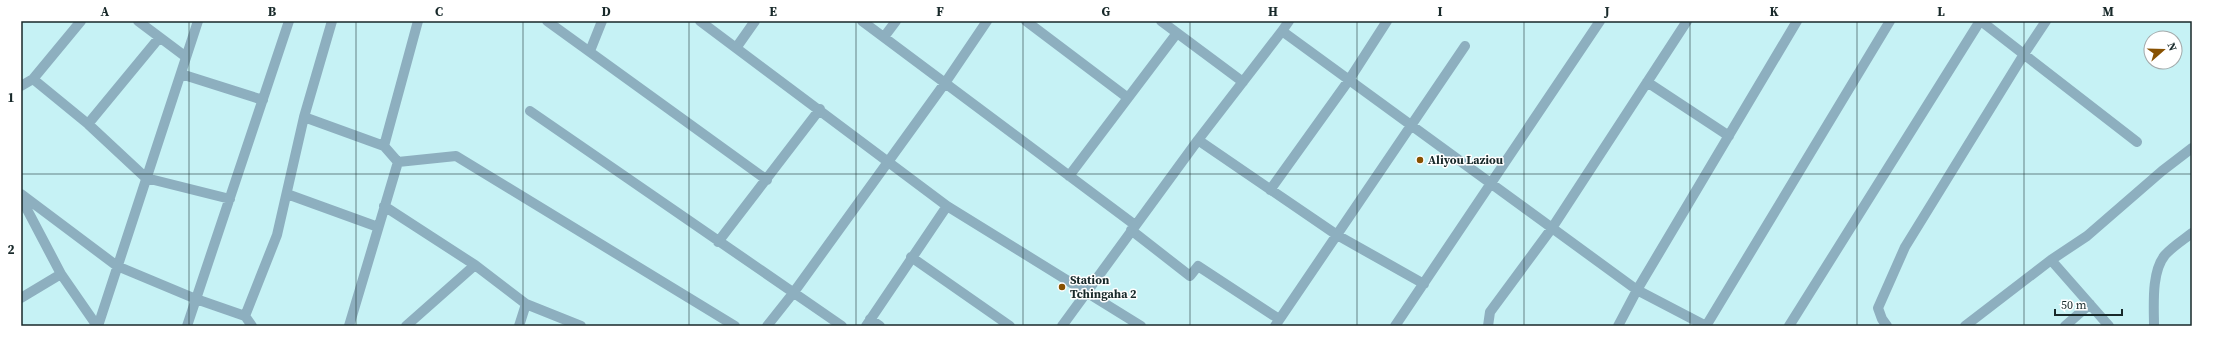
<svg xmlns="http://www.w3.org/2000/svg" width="2213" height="347" viewBox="0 0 2213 347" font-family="'Source Serif 4',serif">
	<rect width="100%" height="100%" fill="#c6f2f5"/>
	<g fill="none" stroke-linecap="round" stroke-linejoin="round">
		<!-- minor -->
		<path stroke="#8dafbf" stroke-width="10" d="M138,21l48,36
			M547,21l220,159
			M700,21l247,185 194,120
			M862,21l273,204
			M1026,21l102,77
			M1161,21l82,61
			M1981,21l156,121
			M1282,31l7,-10
			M884,37l12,-16
			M736,48l19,-27
			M590,51l12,-30
			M181,74l82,26
			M33,79l55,45 58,54 84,21
			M1647,82l82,54
			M21,86l12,-7 48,-58
			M530,111l312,215
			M304,117l80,29
			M88,124l71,-86
			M1198,140l139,95 87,49
			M398,162l58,-6 279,170
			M1069,176l108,-143
			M1270,190l79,-110 38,-59
			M21,194l96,72 79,33 49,17 7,10
			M287,194l91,33
			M21,198l40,76 36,52
			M384,206l91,59 51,39 55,22
			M1131,230l59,46 8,-10 81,53
			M718,242l102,-133
			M911,257l99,69
			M2051,260l58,66
			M21,298l40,-24
			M245,316l32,-81 27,-118 28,-96
			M870,319l10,7
			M98,326l100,-305
			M187,326l102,-305
			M349,326l49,-164 -14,-16 34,-125
			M406,326l69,-61
			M519,326l7,-22
			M767,326l27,-34 151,-209 42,-62
			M866,326l81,-120
			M1062,326l136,-186 84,-109 355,259 69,36
			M1275,326l190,-280
			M1395,326l205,-305
			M1488,326l2,-14 62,-84 135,-207
			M1618,326l19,-36 160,-269
			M1706,326l184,-305
			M1789,326l191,-305
			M1887,326l-5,-7 -4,-11 27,-61 119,-193 22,-33
			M1965,326l86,-66 36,-24 75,-65 30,-23
			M2065,326l25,-22
			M2154,326c0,-20 -3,-54 11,-71 7,-8 18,-15 27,-22"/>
	</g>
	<!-- grid -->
	<path fill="none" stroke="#18292a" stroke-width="1" stroke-opacity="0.55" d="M189,21v305M356,21v305M523,21v305M689,21v305M856,21v305M1023,21v305M1190,21v305M1357,21v305M1524,21v305M1690,21v305M1857,21v305M2024,21v305M21,174h2171"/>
	<!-- markers -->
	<g fill="#885101" stroke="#fff" stroke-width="1.5">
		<circle cx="1420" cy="160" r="4"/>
		<circle cx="1062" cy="287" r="4"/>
	</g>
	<g text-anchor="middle" stroke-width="3" stroke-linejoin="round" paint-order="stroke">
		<!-- poi labels -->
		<g font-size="12" font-weight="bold" fill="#18292a" stroke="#fff" text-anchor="start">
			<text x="1428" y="164">Aliyou Laziou</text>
			<text x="1070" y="284">Station<tspan x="1070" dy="14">Tchingaha 2</tspan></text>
		</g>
	</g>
	<!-- border -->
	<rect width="2213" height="347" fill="none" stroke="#ffffff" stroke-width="44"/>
	<!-- north arrow -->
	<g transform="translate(2163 50) rotate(70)"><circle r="19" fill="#ffffff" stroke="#a3a9aa"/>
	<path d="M0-3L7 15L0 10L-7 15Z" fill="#885101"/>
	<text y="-6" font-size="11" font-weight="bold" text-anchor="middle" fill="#18292a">N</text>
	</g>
	<!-- scale -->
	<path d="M2055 309v6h67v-6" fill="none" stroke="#18292a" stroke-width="2"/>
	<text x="2061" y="309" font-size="12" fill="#18292a" stroke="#ffffff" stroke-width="3" paint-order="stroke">50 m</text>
	<rect x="22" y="22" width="2169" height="303" fill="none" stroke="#18292a" stroke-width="1.5"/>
	<g font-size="13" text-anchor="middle" font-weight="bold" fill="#18292a">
		<text x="105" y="16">A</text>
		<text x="272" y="16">B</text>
		<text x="439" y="16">C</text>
		<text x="606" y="16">D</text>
		<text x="773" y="16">E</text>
		<text x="940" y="16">F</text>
		<text x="1106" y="16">G</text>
		<text x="1273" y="16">H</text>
		<text x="1440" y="16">I</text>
		<text x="1607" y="16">J</text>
		<text x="1774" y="16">K</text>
		<text x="1941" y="16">L</text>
		<text x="2108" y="16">M</text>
		<text x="11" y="102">1</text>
		<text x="11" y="254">2</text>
	</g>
</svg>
